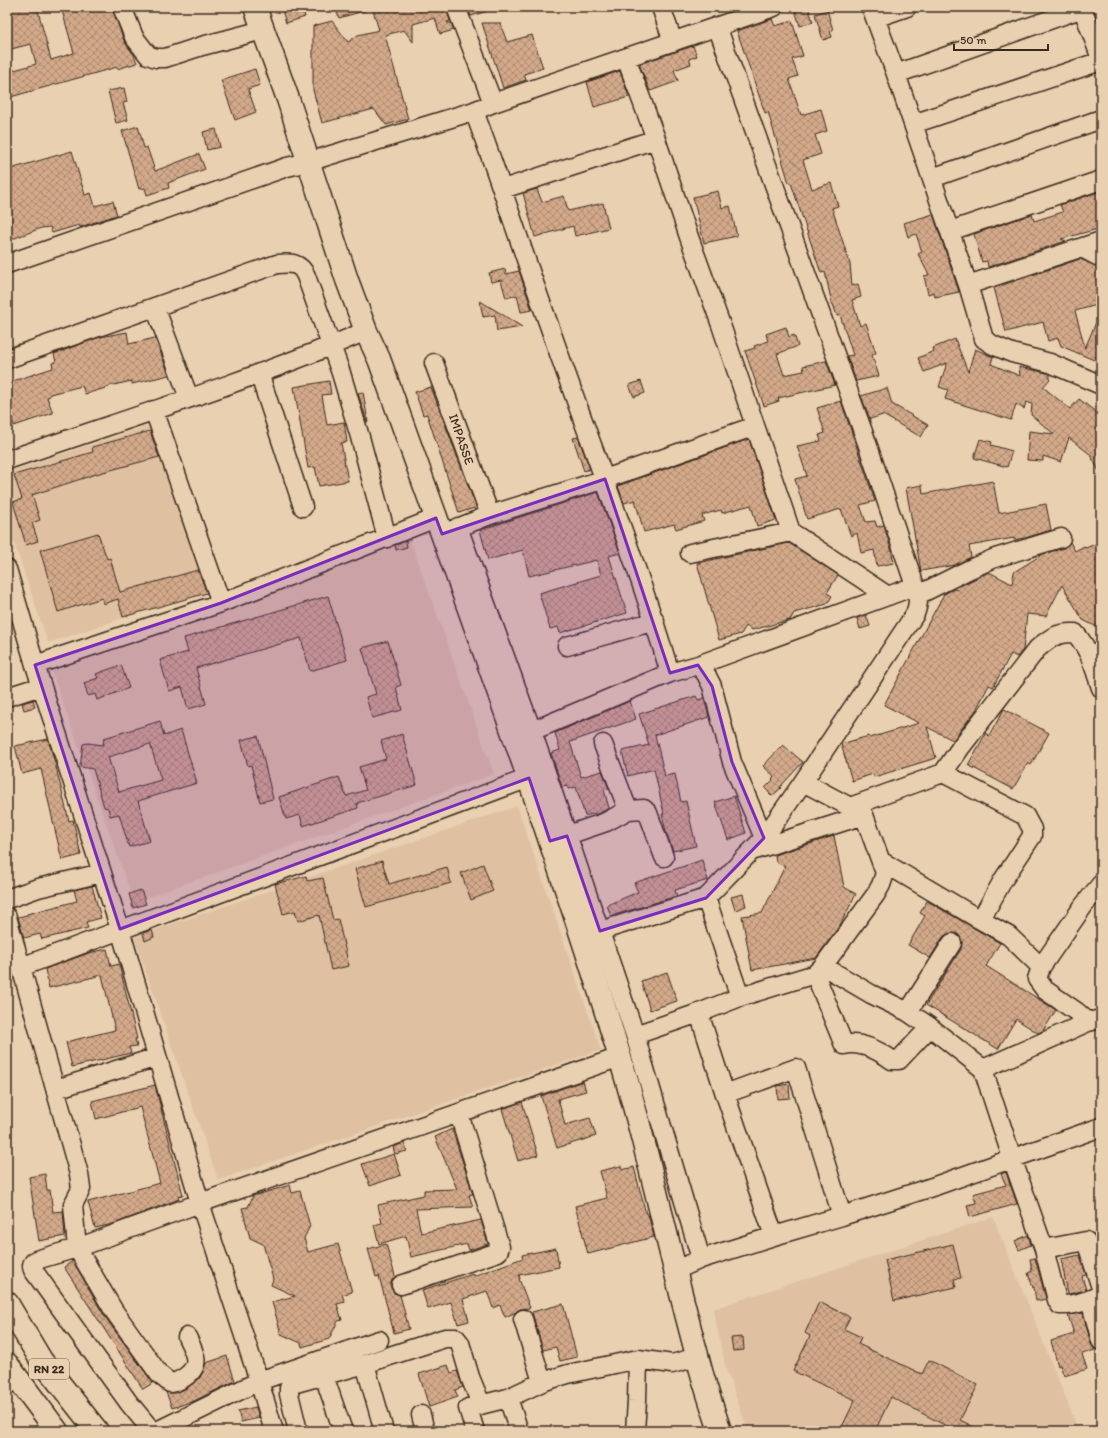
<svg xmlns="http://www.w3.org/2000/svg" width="1108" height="1438" viewBox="0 0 1108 1438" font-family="Itim,sans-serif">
	<defs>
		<pattern id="building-cross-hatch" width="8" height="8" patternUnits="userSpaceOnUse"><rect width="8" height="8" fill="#d3a98a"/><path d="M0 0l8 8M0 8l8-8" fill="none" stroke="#ac8a70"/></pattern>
	</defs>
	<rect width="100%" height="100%" fill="#e9d0b1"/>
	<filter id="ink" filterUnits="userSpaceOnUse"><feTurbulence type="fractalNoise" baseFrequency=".025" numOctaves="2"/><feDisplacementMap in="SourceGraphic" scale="8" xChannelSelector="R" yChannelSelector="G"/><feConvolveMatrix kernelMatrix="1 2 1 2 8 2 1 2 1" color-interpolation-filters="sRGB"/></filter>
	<g filter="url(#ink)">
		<!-- built -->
		<path fill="#dfc1a2" d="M165,420l55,166 -172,57 -41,-122v-49z
			M410,539l84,235 -360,128 -84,-235z
			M517,806l84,244 -383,130 -84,-243z
			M993,1217l86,214h-331l-22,-62 -13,-60z"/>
		<!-- building -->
		<path fill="url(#building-cross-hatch)" stroke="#3b2a1e" fill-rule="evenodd" d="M7,7h30l14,53 23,-7 -13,-46h51l12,34 10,14 3,8 -20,6v-2l-110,31v-26l29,-8 -5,-20 -24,6z
			M281,7h21l3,10 -19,6z
			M335,7h32v3l-28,8z
			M372,7h74l4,14 -3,1 1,1h3l3,7 -14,4 -5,-16 -22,6v18l-9,-12 -19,5 23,84 -22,6 -12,-16 -52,14 -9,-33v-64l19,-5 16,21 10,-7 21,-5z
			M467,7h23l1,3 -20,6z
			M794,7h14l5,15 -13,4z
			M827,10l6,20 -3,1 2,6 -9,3 -8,-26z
			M772,19l3,7 17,-5 11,35 -11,3 6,17 -9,3 12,36 20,-6 6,22 -12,4 6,19 -18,6 9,29 19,-6 7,23 -6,2 18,56 2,22 6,-2 3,13 -9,3 8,26 6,-3 10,30 -4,2 7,21 -23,5 -9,-25 6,-1 -13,-40 -3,1 -4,-12h-1l-7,-32 -4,1 -30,-90h-2l-21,-71 -3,1 -28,-82z
			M482,23h18l7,19 25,-7 11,33 -19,6 2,6 -23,8z
			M693,46l4,10 -8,3 2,5 -17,6 4,11 -28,10 -11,-27z
			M255,69l5,16 -12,4 8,23 -21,8 -14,-40z
			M620,71l9,26 -35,10 -7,-25z
			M124,88l3,14 -4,1 5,17 -12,3 -8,-32z
			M138,126l6,22 3,-1 8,24 44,-17 6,15 -37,14 1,5 -22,7 -2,-7 -6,1 -17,-58z
			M216,129l4,18 -13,3 -4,-18z
			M72,151l13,44 6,-2 4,13 18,-5 4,14 -37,12 -1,-2 -27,8 -2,-6 -9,1 -34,13v-71z
			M537,189l5,13 22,-6 4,15 35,-8 6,25 -34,8 -2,-10 -38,11 -12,-44z
			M718,191l4,17 8,-2 7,30 -33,7 -11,-46z
			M1101,191v37l-40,11 5,2 -78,26 -1,-6 -5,1 -8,-28 58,-20 2,7 29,-9 -3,-7z
			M933,214l26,78 -24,5 -1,-5 -6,2 -4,-18 5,-1 -11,-21 4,-2 -6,-18 -8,3 -4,-14z
			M1080,259l21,9v36l-26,7 10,37 16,-37v39l-2,1 -5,9 -33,-14 -3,-8 -10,3 -5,-19 -37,10 -12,-44z
			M505,269l1,5 13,-3 13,39 -11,2 -4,-17 -11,3 -5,-18 -10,2 -2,-9z
			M480,301l20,12 22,14 -25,4 -2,-16 -12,2z
			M786,327l3,10 5,-2 4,11 -21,8 7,21 20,-4 -1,-5 23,-5 9,24 -57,13 1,3 -15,5 -19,-55 10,-3 -1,-2 14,-5 -2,-7z
			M127,332l2,12 26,-6 14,37 -37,9v-3l-23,5v1l-24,7 -3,-8 -32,8v2l-3,1 6,16 -39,13 -4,-11 -3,1v-33l46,-15 -1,-5 4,-1 -2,-8 46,-17z
			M955,339l13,33 7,-23 18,8 -2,7 29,12 -1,-9 28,6 3,1v5l-7,8 27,22 9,-10 22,17v59l-11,-21 -21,-16 -8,24 -18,-6v5l-16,-1 2,-29 25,3 -23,-19 1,-11 -6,-2 -2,7 -8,-5 -5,16 -66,-21 3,-9 -9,-3 8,-24 -23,9 -6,-14 16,-7 -1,-3z
			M329,381l2,13 -9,1 5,30 17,-3 3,20 -6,1 7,38 -29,5 -4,-19 -7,1 -14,-81z
			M641,381l4,12 -11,4 -5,-12z
			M431,387l46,122 -2,1 -1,-2 -15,5 -32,-99 -4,1 -8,-23z
			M887,388l5,16 36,21 -7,12 -38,-22 -13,4 -9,-23z
			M363,392l5,30h-1l-9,-29z
			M841,401l34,100 -15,4 6,17 9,-1 2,6 7,-2 7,24 3,14 -17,3 -3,-16 -13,3 -4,-20 -6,3 -10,-27 -34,10 -12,-40 12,-3 -10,-30 24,-5 -2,-6 6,-2 -8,-25z
			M150,431l9,26 -63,17 -64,21 8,25 -8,3 6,18 -12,4 -13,-43 9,-3 -8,-24 79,-23 -1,-5z
			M578,437l12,32 -6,2 -11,-33z
			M749,439l27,81 -19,6 -6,-21 -29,8 -1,-3 -19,5 2,6 -28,8 -2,-5 -30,8 -9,-32 -11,3 -6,-17z
			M980,439l12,3 -1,3 21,6 -5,16 -33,-9z
			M993,481l6,32 47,-9 5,26 -26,8 -11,2v-2l-45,8 2,11 -16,8 -34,6 -15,-83 16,-3 1,9z
			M598,492l22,61 -11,3 18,57 -67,20 -2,-6 -8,2 -11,-36 62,-18 -4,-15 -68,16 -6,-26 -35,10 -8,-30z
			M98,533l9,26 3,-1 10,34 78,-22 9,23 -84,24 -5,-18 -15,5 -1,-6 -44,14 -18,-62z
			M406,541l1,6 -11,3 -1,-5z
			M1070,542l5,9 9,-5 2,2 9,-4 6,14v71l-18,-9 -21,-35 -16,31 -19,-2 -4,36 -6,7 -6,-3 -18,33 -4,-2 -13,25 -23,30 -26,-13 9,31 -62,19 -1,-3 -21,7 -11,-37 28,-8 1,2 49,-15 -35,-18 60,-111 10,-5 4,1 2,-4 29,-14 23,12 2,-12 29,-18 21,-6z
			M789,543l49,32 -11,18 5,3 -5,8 -33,9 -4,7 -38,10 -6,-4 -5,8 -22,6 -22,-77z
			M328,596l19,64 -37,11 -9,-33 -105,30 10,36 -18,5 -6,-22 -13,4 -9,-31 28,-8 -4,-14z
			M866,615l4,11 -10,3 -3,-11z
			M388,641l13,44 -5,2 6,23 -30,8 -6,-21 10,-3 -14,-46z
			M121,665l8,23 -32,12 -2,-6 -7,2 -4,-13 14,-5 -2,-4z
			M696,696l2,4 6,-2 5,19 -54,18 10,41 10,-2 6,28 5,-1 10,45 -23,5 -7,-19 -4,-18h2l-10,-45 -26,7 -6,-25 27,-6 -10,-31z
			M33,700l2,7 -11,3 -2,-7z
			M630,701l6,18 -66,23 11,35 21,-6 7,18 -5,1 5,18 -14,7v-2l-10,3 -9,-29 -8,2v-3l-6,1 -11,-34 9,-3 -5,-17z
			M1004,709l45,24 -18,32 -3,-2 -15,26 -45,-24 18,-32 3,3z
			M160,721l4,15 17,-6 16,53 -59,18 12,40 -21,6 -10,-33 -9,2 -2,-8 -4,-1 -11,-38 -13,-2 3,-23 5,-1 15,2 1,-7zM150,744l11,36 -42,12 -11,-35z
			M402,734l15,51 -60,18 1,5 -55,18 -3,-11 -14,4 -7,-22 60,-20 7,19 20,-6 -7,-23 27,-8 -5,-18z
			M258,736l15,63 -13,3 -9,-37 -3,1 -7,-26z
			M48,739l7,24 14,58 4,-1 8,35 -19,5 -21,-91 -19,5 -7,-28z
			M783,745l20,17 -23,25 1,1 -9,8 -7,-8 8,-8 -1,-1 2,-3 -11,-10z
			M734,796l12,37 -18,7 -13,-38z
			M834,836l10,51 12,7 -16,31 -24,33 -64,12 -10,-54 20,-3 23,-47 -9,-4 -1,-7z
			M702,860l6,20 -33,10 2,6 -66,20 -4,-11 31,-13 -4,-9z
			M382,861l7,23 58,-17 4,16 -85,24 -11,-38z
			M483,864l10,27 -22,9 -10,-27z
			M306,876l1,5 16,-3 10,42 5,-1 11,47 -18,4 -12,-55 -21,6 -3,-10 -12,3 -8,-30z
			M92,886l9,32 -15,4 2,6 -46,11 -2,-5 -16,4 -6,-21 9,-2v-1l50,-13 -3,-11z
			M141,890l5,14 -13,4 -4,-14z
			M743,894l3,12 -11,4 -4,-13z
			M927,901l73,42 -14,23 70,44 -13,21 -5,2 -22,-14 -18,30 -72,-44 35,-56 1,-6 -1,-4 -3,-5 -5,-1 -5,1 -5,3 -13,21 -22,-13 17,-29 -5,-3z
			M152,930l2,7 -9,4 -2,-8z
			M107,949l4,17 8,-2 18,75h-2l2,7 -8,1 2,6 -59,14 -6,-25 49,-12 -13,-55 -53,13 -4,-19 44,-16z
			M667,972l10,29 -27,9 -9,-29z
			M583,1081l3,10 -28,8 7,26 25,-7 6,18 -39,12 -16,-52z
			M789,1084l1,14 -12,1 -1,-13z
			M155,1085l28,110 -5,1 1,3 -66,25 -18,4 -7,-26 72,-19 -20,-76 -44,12 -4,-18z
			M522,1102l16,53 -20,6 -16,-52z
			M452,1129l21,65 -4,1 4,12 -57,2 5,24 60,-13 7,24 -19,6 -2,-6 -56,13 -5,-21 -27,8 -5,-19 8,-2 -4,-18 46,-10v-5l33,-1 -22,-52z
			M404,1143l3,8 -12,3 -2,-7z
			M394,1154l7,21 -31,11 -8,-22z
			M621,1166l1,4 12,-3 12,47h2l6,23 -66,17 -13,-48 32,-8 -7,-27z
			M1006,1172l11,32 -47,13 -3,-12 9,-2 -3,-9 33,-9 -5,-11z
			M45,1174l2,16h3l3,22 10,-1 2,25 -26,5 -10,-64z
			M290,1185l2,8 8,-2 10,35 -6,12 4,14 30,-8 14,48 -10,3 3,7 -8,2 5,16 -4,1 -9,18 -27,8 -1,-4 -20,-9 -9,-32 23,-6 -24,-11 2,-6 -10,-35 -13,-6 -8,-30 6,-1 5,-11z
			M1028,1235l3,10 -12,5 -4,-9z
			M386,1244l8,28 1,5 -4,6v5l3,5 6,2 9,34 -15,4 -15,-57 -3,1 -8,-28z
			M953,1244l8,34 -7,1 2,8 -62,14 -9,-41z
			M556,1248l3,19 -40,8 1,4h-1l11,29 -10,1 -6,4 -9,4 -5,-12 -7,3 -6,-17 -24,8 6,22 -11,3 -7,-22 -23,7 -6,-19 51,-16v2l50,-18 -1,-3z
			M1080,1255l6,20 -4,1 4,14 -18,4 -7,-35z
			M1035,1258l11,41 -10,2 -2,-14 -1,1 -5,-15 4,-2 -2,-12z
			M73,1261l32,56 48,66 -10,6 -79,-122z
			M819,1302l31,15 -6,12 17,8 -3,7 64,30 7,-14 49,25 -18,35 22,11h-26l-65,-34 -16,34h-35l15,-31 -62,-29 17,-35 -5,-3z
			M563,1304l14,53 -17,4 -4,-14 -13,3 -11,-38z
			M1083,1313l8,31 4,6 -13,4 5,15 -23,7 -4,-11 -2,1 -7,-25 23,-7 -6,-19z
			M743,1337l1,13 -11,1 -2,-13z
			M227,1356l8,25 -41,20 -22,7 -6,-16 5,1h5l11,-5 12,-9 4,-7 3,-9z
			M448,1365l3,8 6,-2 6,16 -8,3 3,7 -29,10 -10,-33z
			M256,1407l3,11 -18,4 -3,-11z"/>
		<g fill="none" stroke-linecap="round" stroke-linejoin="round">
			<defs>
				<path id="minor" d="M122,7l12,30 14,18 8,3h9l37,-12 61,-16
					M456,7l37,96
					M661,7l12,35
					M871,7l25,67 72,211
					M1082,7l19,52
					M875,18l32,-11
					M717,26l149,414 49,146
					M626,58l30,81 33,98 32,88 70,207 97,64
					M896,74l187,-66
					M474,111c27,72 50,145 76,217 40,115 85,228 120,345
					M913,124l188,-63
					M932,178l169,-59
					M503,189l153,-50
					M950,231l151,-51
					M1101,241l-133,44 16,54 9,6 19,8 38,10 51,22
					M1082,248l19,10
					M7,264l280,-97 21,-5 166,-51 19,-8 281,-96
					M155,307l34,91
					M7,359l270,-95c14,-1 23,-2 29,12l35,97 19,64 27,101
					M434,363l56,152
					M259,373l44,134
					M154,410l67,193
					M7,460c120,-41 243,-79 359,-129
					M458,527l74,204 103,304 66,224
					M447,532l43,-17 115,-36 150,-53
					M690,553l101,-21
					M7,569l28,96 85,264 80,274 420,-146
					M918,595l52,-26 25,-11 66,-20
					M567,646l88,-25
					M35,665l186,-62 215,-85
					M698,665l8,9 6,12 20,76 32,76
					M7,697l34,-11
					M532,731l138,-58 28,-8 217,-79c4,11 4,17 0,28l-112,168 -39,56 -58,60 -106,33
					M603,744l25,66
					M803,782l47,25 93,-34 18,-26 76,-98c13,-11 20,-17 38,-16 15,17 19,34 26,55
					M556,839l50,-17 22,-12 16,-1 4,4 16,44
					M752,851l112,-36
					M881,861l91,54 5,3 4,-1 3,-3 19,-34 29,-44v-7l-7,-13 -82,-43
					M706,898l34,99
					M7,899l31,-11 64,-15
					M7,917l72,257 2,15 -8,16 4,43 37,63 45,63 11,9c6,0 10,-3 15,-6 17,-12 10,-24 2,-40
					M977,918l32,18 32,31
					M823,966l48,28 37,18 22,15 53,42 29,89 32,91 13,51 3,5c14,1 29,-5 41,-10
					M21,967l508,-189
					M815,974l29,71c17,-4 35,6 48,15h7l31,-33
					M908,1012l44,-69
					M699,1013l26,81 49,142
					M1088,1022l-11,-10 -32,-22 -8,-11 4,-12 43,-62 17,-21
					M635,1035l64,-22 41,-16 75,-23 8,-8 53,-72 5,-9 4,-12 -21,-58 -14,-8
					M983,1069l105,-47 13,-3
					M56,1089l101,-32
					M725,1094l71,-26 46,148
					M1044,1249l42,-8 15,47
					M676,1270l25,-11 73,-23 68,-20 93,-30 166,-59
					M401,1285l97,-33 2,-5 -41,-133
					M1090,1300l11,41
					M523,1319l19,63
					M365,1364l19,67
					M324,1376l19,55
					M508,1398l11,33
					M421,1415l4,16
					M152,1431l-23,-28 -96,-133c-2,-4 -1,-7 3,-10l41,-12 123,-45 59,178 15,50
					M157,1431l102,-50 120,-41
					M298,1431l-9,-37v-6l3,-4 73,-20 80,-26h11l4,5 10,34 11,27
					M475,1431l-7,-23 40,-10 34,-16 26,-8 70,-15 34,5 25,-7
					M635,1431l2,-30 1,-42"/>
				<path id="major" d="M255,7l33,92 59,181 19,51 13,28c81,225 164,450 235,679 33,104 54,212 83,317 6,26 15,51 23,76"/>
				<path id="highway" d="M7,1303l34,57 56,71
					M7,1364l50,67"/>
			</defs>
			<!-- minor casing -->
			<use href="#minor" stroke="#3b2a1e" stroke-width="21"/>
			<!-- major casing -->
			<use href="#major" stroke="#3b2a1e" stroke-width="25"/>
			<!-- highway casing -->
			<use href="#highway" stroke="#3b2a1e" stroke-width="25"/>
			<!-- minor -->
			<use href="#minor" stroke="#e9d0b1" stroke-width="18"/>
			<!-- major -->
			<use href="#major" stroke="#e9d0b1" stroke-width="22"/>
			<!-- highway -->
			<use href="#highway" stroke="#e9d0b1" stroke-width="22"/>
		</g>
	</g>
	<!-- marked area -->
	<path fill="#7b2cbf" fill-opacity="0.2" stroke="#7b2cbf" stroke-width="3" stroke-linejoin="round" d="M605,479l65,194 28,-8 14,21 20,76 32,76 -58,60 -106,33 -33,-95 -17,5 -21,-63 -409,151 -85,-264 186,-62 215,-85 6,16z"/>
	<g text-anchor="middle" stroke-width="3.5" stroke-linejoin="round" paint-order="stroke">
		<!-- shield labels -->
		<rect fill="#e9d0b1" stroke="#6f5c4a" stroke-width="1" x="29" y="1359" width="40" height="20" rx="3"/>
		<g font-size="12" font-weight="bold" fill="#3b2a1e">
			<text x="49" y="1373">RN 22</text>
		</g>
		<!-- street labels -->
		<g font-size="13" fill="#3b2a1e" stroke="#e9d0b1">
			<text transform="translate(462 439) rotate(71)" y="5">IMPASSE</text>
		</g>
	</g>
	<!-- margin -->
	<rect width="1108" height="1438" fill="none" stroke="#e9d0b1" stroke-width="24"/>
	<rect x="12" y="12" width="1084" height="1414" fill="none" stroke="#3b2a1e" stroke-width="1.5" filter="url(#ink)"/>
	<!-- scale -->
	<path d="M954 44v6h94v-6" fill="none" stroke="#3b2a1e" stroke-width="2"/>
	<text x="960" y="44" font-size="12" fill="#3b2a1e" stroke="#e9d0b1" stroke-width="3" paint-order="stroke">50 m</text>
</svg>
